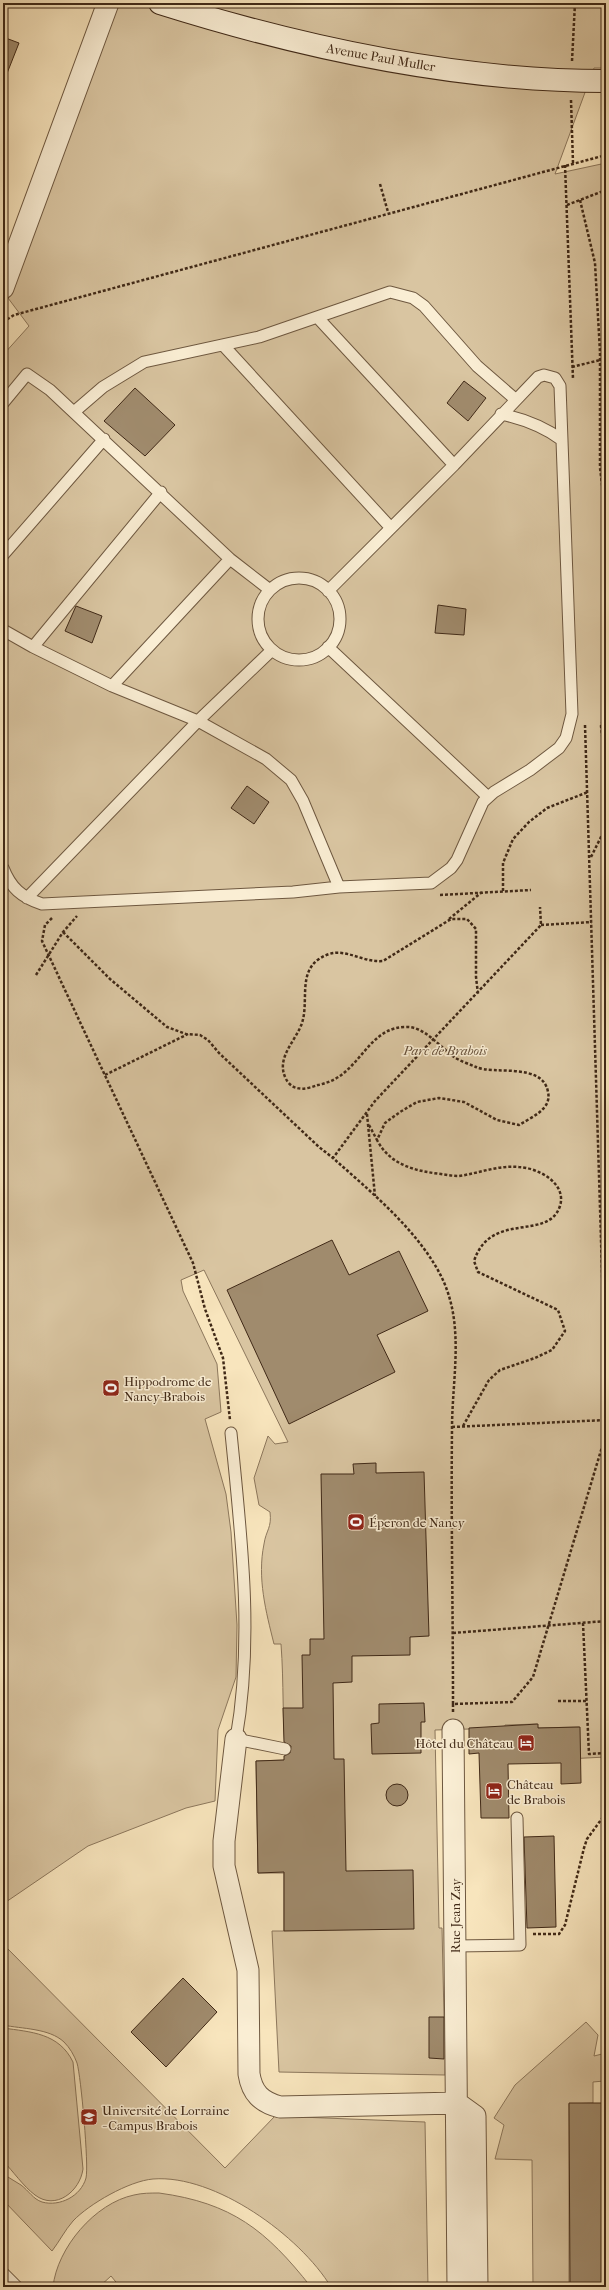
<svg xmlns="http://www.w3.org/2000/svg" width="609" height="2290" viewBox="0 0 609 2290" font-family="'IM FELL French Canon',serif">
	<rect width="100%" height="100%" fill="#f8e5bd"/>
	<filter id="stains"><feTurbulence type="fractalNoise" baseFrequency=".005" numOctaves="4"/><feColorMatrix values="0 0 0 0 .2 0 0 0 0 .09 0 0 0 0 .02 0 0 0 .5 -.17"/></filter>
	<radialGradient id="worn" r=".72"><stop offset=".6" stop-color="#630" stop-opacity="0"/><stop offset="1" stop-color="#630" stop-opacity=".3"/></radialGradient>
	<!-- green -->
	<path fill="#d9c5a1" stroke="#8c775c" d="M118,3h488v65h-12l-39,106 51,-11v1594l-40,2 14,-8 -1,-24 -41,1 -1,-4 -32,1v3l-70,2 4,198h3l2,89h2l-1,58 -166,-3 -7,-141h12v-58h-26l-2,-112 30,-1c-4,-39 -2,-77 -5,-116h-7c-8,-32 -17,-66 -10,-100 2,-14 8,-16 6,-32l-11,-7 -5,-27 14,-42 7,8 13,-2 -84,-172 -23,10 2,11 34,73 4,48 -16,7 21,75 5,38 6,93 -1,52 -18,53 -3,71 -29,7 -98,38 -85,58v-1549l26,-29 -21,-28z
		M3,1944l222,224 50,-52 150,6 3,165h-97c-31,-51 -116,-113 -178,-108 -24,2 -64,25 -80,42 -8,9 -14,21 -21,30l-49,-51v-26c6,4 12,7 18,11 8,6 12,14 21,17 18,5 39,-6 44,-24 3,-12 -5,-102 -9,-115 -3,-8 -7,-15 -13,-21 -15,-14 -42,-13 -61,-17z
		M586,2022l12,13 -4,21 12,-3v50l-2,-22 -11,1v21l-24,1v183h-36l-1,-127 -37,-1 9,-34 -10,-7 21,-33z
		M3,2028c28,4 56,5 70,34l10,107c-3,22 -27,42 -48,26 -12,-9 -22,-24 -32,-34z
		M159,2193c73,10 107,37 152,94h-191l-9,-11 -12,11h-46c4,-39 42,-84 81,-92 8,-2 17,-2 25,-2z"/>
	<!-- building -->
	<path fill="#a08b6d" stroke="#402917" d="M3,37l16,6 -15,38h-1z
		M464,381l22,17 -18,23 -21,-18z
		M135,388l40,37 -30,31 -41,-35z
		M438,605l28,4 -2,26 -29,-2z
		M76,606l26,10 -10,27 -27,-12z
		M247,786l22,16 -15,22 -23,-16z
		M332,1240l17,35 50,-24 29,60 -51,24 18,37 -106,52 -62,-134z
		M376,1463v10l48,-1 5,164 -19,1v18l-58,1v26l-19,1 1,76h10l2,112 67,-1 1,59 -130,2v-59l-26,1 -2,-112 28,-1v-4l6,-3 1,-7 -7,-4 -1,-34h20l-1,-53h8v-16h14l-3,-165h33l-1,-10z
		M424,1703l1,19h-4v31l-49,1 -1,-30 8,-1v-19z
		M538,1724v4l42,-1 1,56 -20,1v-21l-53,1 1,54h-28l-2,-65 -10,1v-26z
		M386 1795a11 11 0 1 1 22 0a11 11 0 1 1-22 0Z
		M554,1836l2,91 -29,1 -3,-91z
		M183,1978l34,34 -51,55 -35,-35z
		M429,2017h15v42l-15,-1z
		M569,2103h37v184h-36z"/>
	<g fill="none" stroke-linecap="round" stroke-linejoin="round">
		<defs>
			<path id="lane" d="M318,318l136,147
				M223,345l168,183
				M3,403l24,-29 23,16 180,169 40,31
				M74,412l29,-25 41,-25 115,-25 131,-45 23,6 11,8 53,60 38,33
				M501,414c23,5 42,12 61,26
				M3,555l101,-116
				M258 619a41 41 0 1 1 82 0a41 41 0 1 1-82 0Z
				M3,630l30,17 79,39 86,35 68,38 25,21 12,21 36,86
				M33,647l128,-155
				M328,647l160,150
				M112,686l118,-127
				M3,868c8,20 18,29 39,36l251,-12 46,-5 92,-4 20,-15 6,-8 26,-58 11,-10 36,-22 29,-22 7,-10 6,-24 -12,-328 -5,-8 -11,-3 -6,2 -84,88 -126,126
				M27,898l171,-177 74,-71
				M231,1433c10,102 23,204 5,306l49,10
				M455,1946l65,-1 -3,-127
				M3,2273l14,14"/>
			<path id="street" d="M3,288l105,-285
				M453,1730l5,557
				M236,1739l-12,102v25l24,104 1,104c3,19 12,28 31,33l177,-4
				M457,2103l18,13 2,171"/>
			<path id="secondary" d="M160,3c143,45 295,78 446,78"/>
		</defs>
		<!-- lane casing -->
		<use href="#lane" stroke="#6e5840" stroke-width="13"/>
		<!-- street casing -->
		<use href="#street" stroke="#6e5840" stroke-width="23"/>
		<!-- secondary casing -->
		<use href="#secondary" stroke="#402917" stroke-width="24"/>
		<!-- path -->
		<path stroke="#402917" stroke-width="2.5" stroke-dasharray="3 2" stroke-linecap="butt" d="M572,61l3,-58
			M571,100l2,63
			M565,165l8,214
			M380,184l8,28
			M580,200l15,63 5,89v116l6,49
			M567,205l39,-15
			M3,322l11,-7 592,-160
			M572,367l28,-7
			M606,711l-5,15 5,43
			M585,725l21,676
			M591,857l15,-30
			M503,891v-28l10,-24 16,-17 18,-14 41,-16
			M440,895l91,-5
			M52,918l-7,7 -3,16 151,322 12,46 18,49 7,62
			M449,919l33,-27
			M541,925l51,-3
			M63,932l47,47 57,48 19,7 14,1 8,5 11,13 100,94 14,11
			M36,975l27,-43 14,-16
			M105,1075l83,-41
			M367,1114l8,82
			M369,1125l8,15
			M463,1426l26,-46 11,-10 35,-12 17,-8 13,-19 -7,-21 -80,-38 -4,-11c17,-51 74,-19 86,-55 7,-23 -22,-38 -41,-39 -21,-2 -39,6 -60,9 -6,0 -12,-1 -18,-2 -26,-3 -51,-9 -64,-34l8,-17 15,-11 17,-10 22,-4 25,4 33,18 22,5c13,-8 33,-16 29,-33 -5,-30 -55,-17 -72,-25 -7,-3 -16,-6 -22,-10 -14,-10 -30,-31 -48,-30 -30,0 -41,28 -61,45 -8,7 -17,11 -27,13 -6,2 -14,5 -21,3 -5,-1 -9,-5 -11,-9 -11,-21 10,-38 16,-56 7,-21 -4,-50 17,-64 23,-16 40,4 64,2l68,-42h16l9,10v48l2,17
			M452,1427l154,-7
			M583,1623l6,131 17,-1
			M453,1633l153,-12
			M558,1701h28
			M453,1704c0,-91 -2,-183 -1,-275 0,-51 13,-103 -10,-151 -23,-47 -71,-86 -109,-120l42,-57 166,-176 -1,-18
			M453,1712v-8l59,-2 21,-25 72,-240 1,-11
			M533,1934h26l6,-9 19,-77 3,-9 19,-26"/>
		<!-- lane -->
		<use href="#lane" stroke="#faeed4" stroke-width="11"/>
		<!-- street -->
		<use href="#street" stroke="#faeed4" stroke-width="21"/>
		<!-- secondary -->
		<use href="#secondary" stroke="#faeed4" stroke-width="22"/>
	</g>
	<!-- icons -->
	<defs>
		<symbol id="stadium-square" viewBox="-11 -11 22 22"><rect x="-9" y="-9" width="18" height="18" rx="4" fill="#8f2418" stroke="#faeed4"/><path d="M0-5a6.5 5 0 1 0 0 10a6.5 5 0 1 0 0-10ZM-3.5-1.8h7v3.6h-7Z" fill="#fff"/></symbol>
		<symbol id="hotel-square" viewBox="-11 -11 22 22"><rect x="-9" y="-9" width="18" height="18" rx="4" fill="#8f2418" stroke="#faeed4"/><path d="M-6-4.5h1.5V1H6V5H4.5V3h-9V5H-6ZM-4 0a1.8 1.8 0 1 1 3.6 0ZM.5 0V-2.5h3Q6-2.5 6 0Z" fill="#fff"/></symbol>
		<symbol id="university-square" viewBox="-11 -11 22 22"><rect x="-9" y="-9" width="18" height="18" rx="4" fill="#8f2418" stroke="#faeed4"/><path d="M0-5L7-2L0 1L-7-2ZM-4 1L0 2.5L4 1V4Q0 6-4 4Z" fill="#fff"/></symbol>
	</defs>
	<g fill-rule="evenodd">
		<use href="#stadium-square" x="101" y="1378" width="20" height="20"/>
		<use href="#stadium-square" x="346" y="1512" width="20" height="20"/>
		<use href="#hotel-square" x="516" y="1733" width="20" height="20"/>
		<use href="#hotel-square" x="484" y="1781" width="20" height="20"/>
		<use href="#university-square" x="79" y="2107" width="20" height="20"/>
	</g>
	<g text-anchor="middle" stroke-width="3" stroke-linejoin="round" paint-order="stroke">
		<!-- street labels -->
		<g font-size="13" fill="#402917" stroke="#faeed4">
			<text transform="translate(381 57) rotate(10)" y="5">Avenue Paul Muller</text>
			<text transform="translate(455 1916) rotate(-90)" y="5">Rue Jean Zay</text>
		</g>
		<!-- park labels -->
		<g font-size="13" font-style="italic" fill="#66503a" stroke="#faeed4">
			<text x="445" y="1055">Parc de Brabois</text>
		</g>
		<!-- poi labels -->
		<g font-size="13" fill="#402917" stroke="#faeed4" text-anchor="start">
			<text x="124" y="1386">Hippodrome de<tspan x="124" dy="15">Nancy-Brabois</tspan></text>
			<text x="369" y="1527">Éperon de Nancy</text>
			<text x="513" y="1748" text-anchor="end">Hôtel du Château</text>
			<text x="507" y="1789">Château<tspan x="507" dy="15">de Brabois</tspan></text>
			<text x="102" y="2115">Université de Lorraine<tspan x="102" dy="15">- Campus Brabois</tspan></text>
		</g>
	</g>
	<!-- margin -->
	<rect width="609" height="2290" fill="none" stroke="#f8e5bd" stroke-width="16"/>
	<rect x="4" y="4" width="601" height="2282" fill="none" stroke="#402917" stroke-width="2"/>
	<rect x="8" y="8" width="593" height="2274" fill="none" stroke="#402917"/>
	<rect width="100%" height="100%" filter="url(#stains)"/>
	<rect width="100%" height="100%" fill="url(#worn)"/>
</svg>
